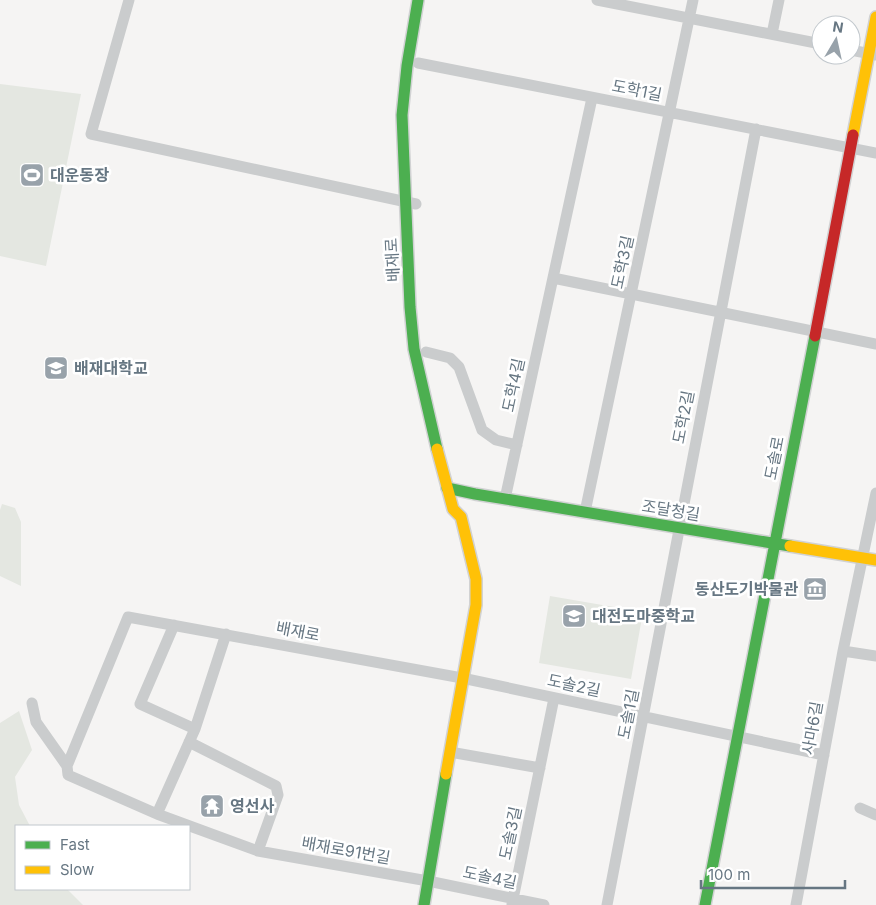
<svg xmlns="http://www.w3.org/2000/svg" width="876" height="905" viewBox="0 0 876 905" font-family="Inter,'Noto Sans KR',sans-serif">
	<rect width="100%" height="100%" fill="#f5f4f3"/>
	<!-- green -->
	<path fill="#e4e7e1" d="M0,84l81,10 -35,172 -46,-10z
		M2,504l13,4 6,14v64l-21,-10v-66z
		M550,596l93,16 -12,67 -92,-16z
		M19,711l13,39 -17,27 4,28 11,21h-14v63h51l16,16h-83v-182z"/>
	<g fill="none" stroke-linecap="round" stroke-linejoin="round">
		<defs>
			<path id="fast" d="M418,0l-11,66 -5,49 8,192 4,42 23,100
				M447,488l28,6 315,52
				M424,905l22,-131
				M705,905l110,-569"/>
			<path id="slow" d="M853,135l23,-118
				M437,449l16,60 8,8 15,62v26l-30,169
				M790,546l86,14"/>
			<path id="jam" d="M815,336l38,-201"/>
		</defs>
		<!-- fast casing -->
		<use href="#fast" stroke="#d1d2d3" stroke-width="14"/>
		<!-- slow casing -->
		<use href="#slow" stroke="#d1d2d3" stroke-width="14"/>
		<!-- jam casing -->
		<use href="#jam" stroke="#d1d2d3" stroke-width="14"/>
		<!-- street -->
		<path stroke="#cacccd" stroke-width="11" d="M129,0l-38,134 325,70
			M597,0l224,44
			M772,34l7,-34
			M851,50l25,5
			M418,63l458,90
			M553,278l323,66
			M426,352l24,6 9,9 23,63 14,10 21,5
			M505,499l87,-401
			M585,512l108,-512
			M174,625l-34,79 55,25
			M843,651l33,5
			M32,703l4,19 31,44 1,9 89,39 101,37 170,30 116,24
			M189,742l87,44 2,9 -20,56
			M450,752l90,16
			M67,766l61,-149 334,61 362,77
			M860,808l16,7
			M157,814l38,-85 31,-95
			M512,904l42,-206
			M607,905l149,-776
			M796,905l47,-254 33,-158"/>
		<!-- fast -->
		<use href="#fast" stroke="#4caf50" stroke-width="11"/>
		<!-- slow -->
		<use href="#slow" stroke="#ffc107" stroke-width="11"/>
		<!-- jam -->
		<use href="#jam" stroke="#c62828" stroke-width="11"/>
	</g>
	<!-- icons -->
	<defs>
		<symbol id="stadium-square" viewBox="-11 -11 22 22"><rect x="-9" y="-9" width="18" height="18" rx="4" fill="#98a2aa" stroke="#fff"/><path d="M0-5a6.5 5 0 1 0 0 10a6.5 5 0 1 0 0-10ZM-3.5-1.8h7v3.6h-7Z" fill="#fff"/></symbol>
		<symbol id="university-square" viewBox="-11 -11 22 22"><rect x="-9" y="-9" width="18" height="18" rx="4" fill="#98a2aa" stroke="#fff"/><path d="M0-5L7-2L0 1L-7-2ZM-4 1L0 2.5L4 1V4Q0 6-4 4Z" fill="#fff"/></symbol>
		<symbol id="museum-square" viewBox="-11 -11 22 22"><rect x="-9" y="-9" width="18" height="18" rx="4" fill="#98a2aa" stroke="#fff"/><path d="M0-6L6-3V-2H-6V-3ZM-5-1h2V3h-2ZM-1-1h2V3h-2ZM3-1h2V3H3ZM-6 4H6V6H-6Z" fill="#fff"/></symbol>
		<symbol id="school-square" viewBox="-11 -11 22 22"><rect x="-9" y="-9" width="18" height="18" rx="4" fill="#98a2aa" stroke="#fff"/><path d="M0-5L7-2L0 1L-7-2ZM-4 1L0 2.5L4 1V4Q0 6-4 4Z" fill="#fff"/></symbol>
		<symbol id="temple-square" viewBox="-11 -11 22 22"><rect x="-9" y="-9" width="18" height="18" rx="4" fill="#98a2aa" stroke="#fff"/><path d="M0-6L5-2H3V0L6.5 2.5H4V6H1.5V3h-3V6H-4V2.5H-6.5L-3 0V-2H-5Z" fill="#fff"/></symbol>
	</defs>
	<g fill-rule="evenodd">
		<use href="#stadium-square" x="18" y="161" width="28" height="28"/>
		<use href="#university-square" x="42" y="354" width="28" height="28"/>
		<use href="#museum-square" x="801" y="575" width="28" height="28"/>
		<use href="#school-square" x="560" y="602" width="28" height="28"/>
		<use href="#temple-square" x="198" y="792" width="28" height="28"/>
	</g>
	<g text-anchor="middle" stroke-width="5" stroke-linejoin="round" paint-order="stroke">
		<!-- street labels -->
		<g font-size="16" fill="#667682" stroke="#fff">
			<text transform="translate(637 90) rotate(11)" y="6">도학1길</text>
			<text transform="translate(392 260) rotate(-93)" y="6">배재로</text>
			<text transform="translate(622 262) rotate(-78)" y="6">도학3길</text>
			<text transform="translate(513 385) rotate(-78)" y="6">도학4길</text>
			<text transform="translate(683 417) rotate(-79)" y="6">도학2길</text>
			<text transform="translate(774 458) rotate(-79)" y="6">도솔로</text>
			<text transform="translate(671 510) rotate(9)" y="6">조달청길</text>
			<text transform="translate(298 631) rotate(11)" y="6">배재로</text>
			<text transform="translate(574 685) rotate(12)" y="6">도솔2길</text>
			<text transform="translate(628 714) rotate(-79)" y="6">도솔1길</text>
			<text transform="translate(812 728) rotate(-80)" y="6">사마6길</text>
			<text transform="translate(510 833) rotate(-78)" y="6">도솔3길</text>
			<text transform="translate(346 850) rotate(10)" y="6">배재로91번길</text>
			<text transform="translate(490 877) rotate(12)" y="6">도솔4길</text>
		</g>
		<!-- poi labels -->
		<g font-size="16" font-weight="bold" fill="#667682" stroke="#fff" text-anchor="start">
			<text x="50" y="181">대운동장</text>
			<text x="74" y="374">배재대학교</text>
			<text x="798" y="595" text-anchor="end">동산도기박물관</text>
			<text x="592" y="622">대전도마중학교</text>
			<text x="230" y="812">영선사</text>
		</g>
	</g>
	<!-- legend -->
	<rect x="15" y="825" width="175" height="65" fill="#ffffff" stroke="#c2c8cd"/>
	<rect x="25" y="841" width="25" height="8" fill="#4caf50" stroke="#c2c8cd"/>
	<text x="60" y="850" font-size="15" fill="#667682">Fast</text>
	<rect x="25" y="866" width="25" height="8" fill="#ffc107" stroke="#c2c8cd"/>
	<text x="60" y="875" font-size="15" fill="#667682">Slow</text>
	<!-- north arrow -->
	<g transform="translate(836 40) rotate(9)"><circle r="24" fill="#ffffff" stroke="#c2c8cd"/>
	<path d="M0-4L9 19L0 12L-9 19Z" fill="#98a2aa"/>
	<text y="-8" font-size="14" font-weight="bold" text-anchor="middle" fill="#667682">N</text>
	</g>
	<!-- scale -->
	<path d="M701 880v8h144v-8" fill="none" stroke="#667682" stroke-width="2.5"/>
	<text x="708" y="880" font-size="15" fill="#667682" stroke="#ffffff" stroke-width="4" paint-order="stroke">100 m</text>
</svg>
